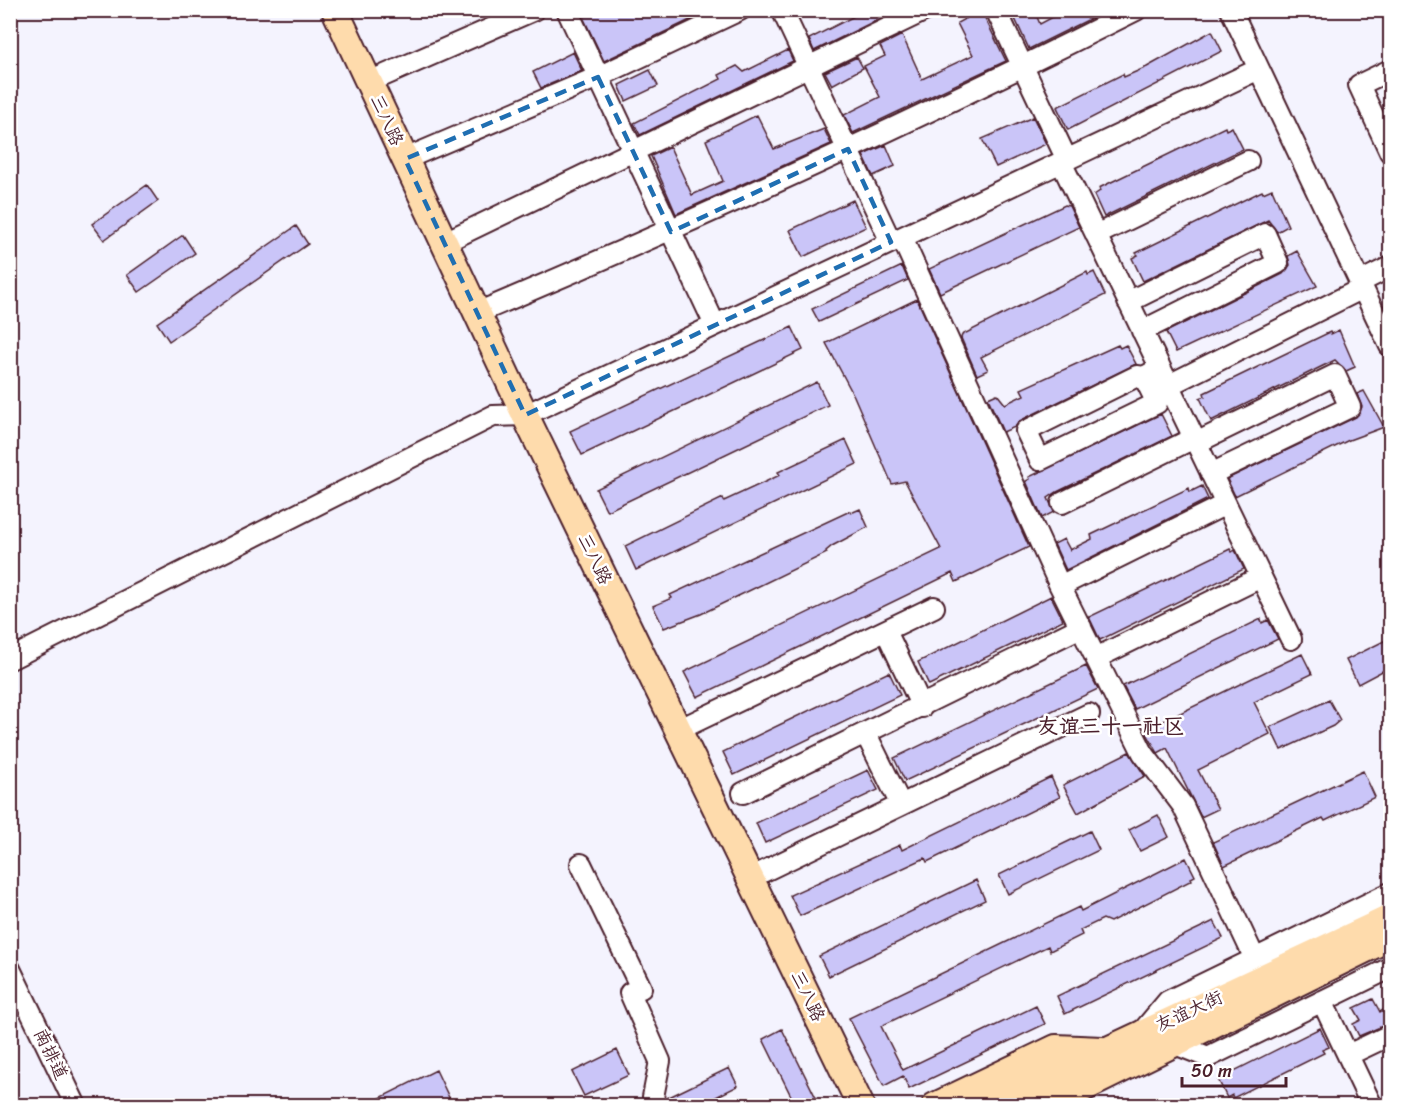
<svg xmlns="http://www.w3.org/2000/svg" width="1401" height="1116" viewBox="0 0 1401 1116" font-family="Sriracha,'LXGW WenKai TC',sans-serif">
	<rect width="100%" height="100%" fill="#f4f3fe"/>
	<filter id="ink" filterUnits="userSpaceOnUse"><feTurbulence type="fractalNoise" baseFrequency=".0167" numOctaves="2"/><feDisplacementMap in="SourceGraphic" scale="12" xChannelSelector="R" yChannelSelector="G"/><feConvolveMatrix kernelMatrix="1 2 1 2 8 2 1 2 1" color-interpolation-filters="sRGB"/></filter>
	<g filter="url(#ink)">
		<!-- building -->
		<path fill="#cac5f8" stroke="#4a1f2b" stroke-width="1.5" d="M596,10h115l-107,51 -21,-44z
			M866,10h31l-83,41 -5,-12z
			M981,10l25,51 -153,72 -9,-18 36,-18 -16,-31 21,-10 -5,-10 22,-11 20,44 51,-24 -16,-32z
			M1011,10h23l6,14 26,-14h42l-79,39z
			M1212,31l10,20 -154,79 -11,-23 66,-33 1,3 23,-10z
			M788,50l5,11 -153,74 -6,-12 87,-44 -2,-4 18,-9 7,6z
			M573,52l9,19 -41,17 -8,-16z
			M857,57l6,11 -31,17 -7,-13z
			M650,70l8,16 -32,15 -7,-16z
			M757,115l17,34 50,-20 7,15 -155,70 -25,-58 19,-9 22,48 31,-14 -17,-41z
			M1033,117l13,27 -50,23 -14,-28z
			M1225,127l1,3 6,-3 11,22 -139,68 -10,-22 6,-4 -1,-3z
			M886,145l9,21 -22,10 -10,-21z
			M147,185l11,16 -54,39 -12,-16z
			M1272,189l16,37 -11,6 -9,-12 -125,61 -11,-23 6,-3 -2,-2 126,-62 1,2z
			M853,200l13,27 -63,30 -13,-27z
			M1065,205l4,1 10,21 -139,66 -11,-24z
			M296,226l12,18 -139,97 -12,-18z
			M183,235l12,18 -56,39 -12,-17z
			M1297,251l20,35 -141,66 -10,-20 117,-58 7,-9 -2,-9z
			M902,266l6,14 -89,42 -7,-13z
			M1087,272l1,3 6,-3 11,23 -124,62 7,13 -11,5 -16,-37 1,-3z
			M917,299l112,248 -73,35 -4,-9 -255,124 -13,-25 257,-123 -36,-68 -13,3 -38,-88 -28,-53z
			M792,327l11,23 -221,105 -12,-24z
			M1339,330l16,37 -9,4 -11,-11 -124,61 -11,-23 5,-2 -1,-3 126,-61 1,2z
			M1118,345l2,3 6,-3 10,19 -115,56 -6,7 -12,5 -15,-34 9,-4 8,10 19,-9 -3,-6z
			M817,382l11,23 -221,106 -11,-22z
			M1364,391l20,36 -35,13 -114,56 -8,-17 129,-62 6,-10 -5,-13z
			M1161,414l11,22 -115,56 -9,6 6,14 -12,6 -16,-37 4,-2 -1,-2z
			M846,440l11,24 -221,106 -11,-24 98,-48 1,3 56,-26 -2,-3z
			M1202,486l6,13 -142,71 -12,-26 10,-5 6,11 22,-11 -1,-4 98,-47 1,4z
			M860,509l8,18 -36,19 -6,5 1,2 -126,61 -37,14 -11,-22 19,-8 -2,-3 180,-84 1,2z
			M1230,549l2,3 3,-2 9,19 -144,71 -11,-23z
			M1051,596l12,24 -134,65 -11,-23z
			M1261,619l1,4 6,-3 10,19 -143,70 -12,-23z
			M1390,638v29l-32,17 -12,-24z
			M1302,654l10,20 -58,28 16,32 -72,36 20,39 -17,8 -34,-69 -9,5 -13,-23z
			M1086,666l12,23 -193,92 -11,-23z
			M889,672l11,23 -166,80 -11,-23z
			M1329,700l11,20 -7,6 -52,24 -11,-23z
			M1129,752l16,24 -67,37 -15,-28z
			M868,770l10,20 -113,53 -9,-20z
			M1363,771l12,26 -50,24 -2,-3 -99,48 -11,-24z
			M1051,777l9,20 -133,65 -2,-4 -125,58 -10,-21 110,-50 2,5z
			M1158,815l11,22 -29,14 -11,-21z
			M1090,831l9,19 -91,44 -9,-19z
			M1186,858l9,18 -4,2 1,2 -82,42 -7,-3 -23,11 2,5 -32,16 -2,-5 -167,80 22,44 133,-64 9,18 -136,65 -6,-13 -19,10 -35,-68 230,-111 2,4z
			M976,880l9,20 -156,76 -10,-20z
			M1214,921l9,17 -158,76 -8,-18z
			M1373,999l7,13 10,-6v17l-31,13 -6,-12 8,-4 -7,-12z
			M1320,1028l9,19 -7,3 2,3 -91,45 -1,-3 -5,3 -9,-19z
			M782,1029l34,69 -8,4 1,4h-13l-33,-67z
			M617,1050l12,25 -45,21 -12,-24z
			M729,1068l9,18 -40,20h-29l-2,-8z
			M436,1070l17,36h-70l-3,-8z"/>
		<g fill="none" stroke-linecap="round" stroke-linejoin="round">
			<defs>
				<path id="minor" d="M567,10l148,315
					M782,10l109,232
					M996,10l71,150
					M1231,10l159,336
					M1390,70l-31,15 31,67
					M369,82l165,-72
					M405,159l193,-82 142,-67
					M1061,162l230,477
					M1096,235l152,-74
					M902,238l158,348 83,167 40,53 72,153
					M445,242l481,-232
					M1360,282l30,-15
					M1128,302l137,-68 13,29 -136,68
					M477,313c223,-94 443,-194 659,-303
					M1144,377l13,26 -117,57 -14,-29 111,-55 7,1 16,-9
					M1169,385l194,-97
					M1196,443l139,-68 15,32 -139,67
					M1062,503l132,-65
					M1060,586l166,-82
					M886,631l36,76
					M1096,658l165,-81
					M10,659l483,-243 32,-1 734,-346
					M678,730l256,-123
					M866,734l35,71
					M743,793l338,-166
					M581,864l60,124 -11,5 30,68 -7,36 4,9
					M750,878l339,-164
					M10,969l66,137
					M1322,1001l50,105
					M1142,1032l26,-31 222,-108
					M1175,1044l33,13 182,-89
					M1348,1055l42,-20"/>
				<path id="major" d="M335,10l190,405 336,691
					M935,1106l121,-58 46,2
					M988,1106l402,-188
					M1047,1106l343,-169"/>
			</defs>
			<!-- minor casing -->
			<use href="#minor" stroke="#4a1f2b" stroke-width="24"/>
			<!-- major casing -->
			<use href="#major" stroke="#4a1f2b" stroke-width="30"/>
			<!-- minor -->
			<use href="#minor" stroke="#fff" stroke-width="20"/>
			<!-- major -->
			<use href="#major" stroke="#fedbac" stroke-width="26"/>
		</g>
	</g>
	<!-- marked area -->
	<path fill="none" stroke="#1f6fb2" stroke-width="4.5" stroke-dasharray="12 8" stroke-linejoin="round" d="M598,77l73,155 177,-83 43,93 -366,173 -120,-256z"/>
	<g text-anchor="middle" stroke-width="5" stroke-linejoin="round" paint-order="stroke">
		<!-- street labels -->
		<g font-size="18" fill="#4a1f2b" stroke="#fff">
			<text transform="translate(387 120) rotate(65)" y="6">三八路</text>
			<text transform="translate(595 559) rotate(64)" y="6">三八路</text>
			<text transform="translate(808 996) rotate(64)" y="6">三八路</text>
			<text transform="translate(1189 1011) rotate(-25)" y="6">友谊大街</text>
			<text transform="translate(51 1054) rotate(64)" y="6">南排道</text>
		</g>
		<!-- quarter labels -->
		<g font-size="21" font-weight="bold" fill="#4a1f2b" stroke="#fff">
			<text x="1111" y="733">友谊三十一社区</text>
		</g>
	</g>
	<!-- margin -->
	<rect width="1401" height="1116" fill="none" stroke="#fff" stroke-width="36"/>
	<rect x="18" y="18" width="1365" height="1080" fill="none" stroke="#4a1f2b" stroke-width="2" filter="url(#ink)"/>
	<!-- scale -->
	<path d="M1182 1077v9h104v-9" fill="none" stroke="#4a1f2b" stroke-width="3"/>
	<text x="1191" y="1077" font-size="18" fill="#4a1f2b" stroke="#ffffff" stroke-width="4.5" paint-order="stroke">50 m</text>
</svg>
